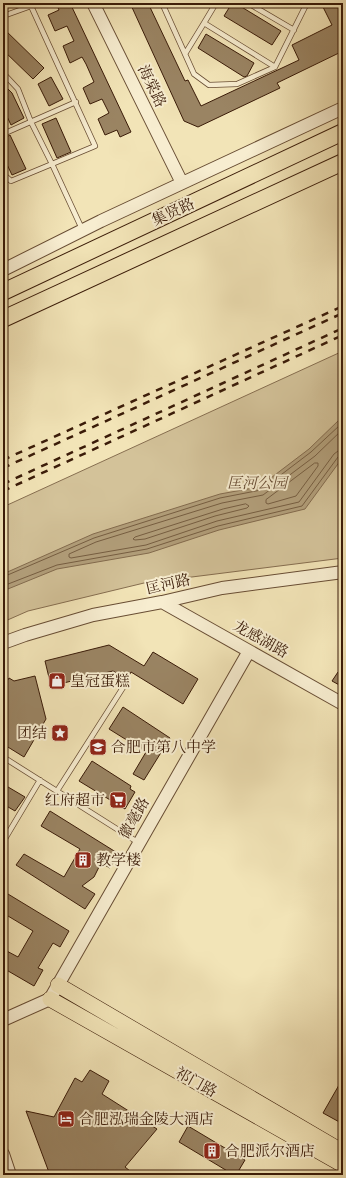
<svg xmlns="http://www.w3.org/2000/svg" width="346" height="1178" viewBox="0 0 346 1178" font-family="Alegreya,'Noto Serif SC',serif">
	<rect width="100%" height="100%" fill="#f2e4b7"/>
	<filter id="stains"><feTurbulence type="fractalNoise" baseFrequency=".005" numOctaves="4"/><feColorMatrix values="0 0 0 0 .2 0 0 0 0 .09 0 0 0 0 .02 0 0 0 .5 -.17"/></filter>
	<radialGradient id="worn" r=".72"><stop offset=".6" stop-color="#630" stop-opacity="0"/><stop offset="1" stop-color="#630" stop-opacity=".3"/></radialGradient>
	<!-- green -->
	<path fill="#d3c299" stroke="#866e50" d="M343,351v207l-199,25 -116,28 -25,11v-115z"/>
	<!-- water -->
	<path fill="#b3a07c" stroke="#836b4e" d="M339,420h4v37l-38,52 -86,21 -70,23 -92,16 -54,22v-17l90,-40 127,-40 39,-7 50,-38z"/>
	<g fill="none" stroke-linecap="round" stroke-linejoin="round">
		<!-- shore -->
		<path stroke="#765e42" stroke-width="1" d="M343,429l-28,27 -52,39 -41,8 -126,39 -27,12v3l2,1 75,-13 71,-24 82,-19 35,-48 4,-3 5,-1
			M315,463h3v3l-22,30 -28,8 -2,-1v-3z
			M246,504l3,2 -2,2 -32,8 -70,23 -10,1 -2,-1 2,-2 88,-28z
			M3,577l91,-39 126,-40 41,-8 50,-38 29,-27 3,-1
			M3,586l54,-21 90,-16 71,-23 84,-20 36,-49 5,-2"/>
	</g>
	<!-- building -->
	<path fill="#9a8463" stroke="#3a1b08" d="M56,3h14l61,129 -11,5 -3,-7 -12,5 -7,-16 11,-6 -7,-14 -12,5 -7,-16 11,-6 -8,-18 -4,-7 -12,6 -7,-17 11,-5 -7,-15 -12,5 -7,-16 11,-5z
		M130,3h18l37,78 3,-1 13,26 98,-46 -7,-15 40,-20 -11,-22h22v48l-66,32 3,5 -82,39 -14,-6z
		M232,3h3l46,28 -9,14 -48,-29z
		M3,28l41,40 -11,11 -30,-29z
		M206,34l48,29 -7,13 -3,1 -46,-29z
		M51,77l12,22 -14,7 -11,-22z
		M3,84l9,9 12,25 -13,7 -8,-17z
		M56,118l15,34 -14,6 -15,-34z
		M10,135l16,34 -14,6 -9,-19v-17z
		M109,645l35,21 9,-14 45,27 -15,25 -52,-32 -4,7 -14,-8 -62,15 -6,-25z
		M338,672l5,4v11l-11,-6z
		M35,676l11,43 -22,38 -21,-13v-60l3,-1 3,-5 5,3z
		M123,707l47,31 -26,42 -11,-6 13,-22 -37,-23z
		M92,761l39,25 -1,3 5,3 -10,17 -46,-28z
		M3,784l22,13 -10,14 -12,-7z
		M50,811l69,43 -9,14 -9,-5 -7,14 -12,9 13,8 -10,15 -69,-44 8,-11 40,23 16,-28 -39,-23z
		M3,891l66,40 -9,16 -7,-4 -15,25 5,2 -9,16 -31,-18v-19l15,8 15,-26 -30,-18z
		M90,1070l19,11 -7,13 55,35 -32,38 10,8h-85l-24,-64 28,6 21,-39 7,4z
		M343,1078v46l-20,-11z
		M188,1126l57,34 -9,15h-2l-55,-33z"/>
	<g fill="none" stroke-linecap="round" stroke-linejoin="round">
		<defs>
			<path id="service" d="M39,3l-8,3 64,140 -43,18 30,65
				M162,3l32,71 15,11 28,-1 38,-17 32,-64
				M248,3l46,27
				M3,18l3,-3 25,-9 -1,-3
				M204,23l12,-20
				M185,54l19,-31 71,44
				M3,73l15,16 13,33 21,42 -41,17 -8,-7
				M3,134l73,-32
				M3,757l136,86
				M57,791l67,-105
				M3,842l37,-62"/>
			<path id="tertiary" d="M93,3l89,180
				M3,270l98,-49 242,-113
				M162,602l181,102
				M3,643l22,-8 68,-20 69,-13 60,-14 121,-16
				M3,1020l47,-21 199,-348
				M3,1154l7,21"/>
			<path id="primary" d="M58,985l285,167
				M50,999l293,166"/>
			<path id="trunk" d="M3,292l340,-160
				M3,319l340,-157"/>
		</defs>
		<!-- service casing -->
		<use href="#service" stroke="#684d34" stroke-width="6"/>
		<!-- tertiary casing -->
		<use href="#tertiary" stroke="#684d34" stroke-width="14"/>
		<!-- primary casing -->
		<use href="#primary" stroke="#3a1b08" stroke-width="16"/>
		<!-- trunk casing -->
		<use href="#trunk" stroke="#3a1b08" stroke-width="18"/>
		<!-- service -->
		<use href="#service" stroke="#f7edd0" stroke-width="4.5"/>
		<!-- tertiary -->
		<use href="#tertiary" stroke="#f7edd0" stroke-width="12"/>
		<!-- primary -->
		<use href="#primary" stroke="#f2e4b7" stroke-width="15"/>
		<!-- trunk -->
		<use href="#trunk" stroke="#f2e4b7" stroke-width="16"/>
		<!-- rail -->
		<path stroke="#3a1b08" stroke-width="2.5" stroke-dasharray="7 7" stroke-linecap="butt" d="M3,460l340,-154
			M3,468l340,-155
			M3,484l340,-156
			M3,491l340,-156"/>
	</g>
	<!-- icons -->
	<defs>
		<symbol id="shop-square" viewBox="-11 -11 22 22"><rect x="-9" y="-9" width="18" height="18" rx="4" fill="#8f2418" stroke="#f7edd0"/><path d="M-5-2.5h2.3a2.7 3.5 0 0 1 5.4 0H5L5.5 6h-11ZM-1.5-2.5h3a1.5 2.3 0 0 0-3 0Z" fill="#fff"/></symbol>
		<symbol id="sight-square" viewBox="-11 -11 22 22"><rect x="-9" y="-9" width="18" height="18" rx="4" fill="#8f2418" stroke="#f7edd0"/><path d="M0-6L1.8-2.2L6-1.7L2.9 1.2L3.7 5.4L0 3.3L-3.7 5.4L-2.9 1.2L-6-1.7L-1.8-2.2Z" fill="#fff"/></symbol>
		<symbol id="school-square" viewBox="-11 -11 22 22"><rect x="-9" y="-9" width="18" height="18" rx="4" fill="#8f2418" stroke="#f7edd0"/><path d="M0-5L7-2L0 1L-7-2ZM-4 1L0 2.5L4 1V4Q0 6-4 4Z" fill="#fff"/></symbol>
		<symbol id="supermarket-square" viewBox="-11 -11 22 22"><rect x="-9" y="-9" width="18" height="18" rx="4" fill="#8f2418" stroke="#f7edd0"/><path d="M-6-5.5h2.5l.6 2H6L4.5 2H-2.5L-4.4-4H-6ZM-1.5 3.2a1.3 1.3 0 1 0 .1 0ZM3 3.2a1.3 1.3 0 1 0 .1 0Z" fill="#fff"/></symbol>
		<symbol id="building-square" viewBox="-11 -11 22 22"><rect x="-9" y="-9" width="18" height="18" rx="4" fill="#8f2418" stroke="#f7edd0"/><path d="M-4-6H4V6H1V3H-1V6H-4ZM-2.5-4.3h1.7v1.8h-1.7ZM.8-4.3h1.7v1.8H.8ZM-2.5-1h1.7V.8h-1.7ZM.8-1h1.7V.8H.8Z" fill="#fff"/></symbol>
		<symbol id="hotel-square" viewBox="-11 -11 22 22"><rect x="-9" y="-9" width="18" height="18" rx="4" fill="#8f2418" stroke="#f7edd0"/><path d="M-6-4.5h1.5V1H6V5H4.5V3h-9V5H-6ZM-4 0a1.8 1.8 0 1 1 3.6 0ZM.5 0V-2.5h3Q6-2.5 6 0Z" fill="#fff"/></symbol>
	</defs>
	<g fill-rule="evenodd">
		<use href="#shop-square" x="47" y="671" width="20" height="20"/>
		<use href="#sight-square" x="50" y="723" width="20" height="20"/>
		<use href="#school-square" x="88" y="737" width="20" height="20"/>
		<use href="#supermarket-square" x="108" y="790" width="20" height="20"/>
		<use href="#building-square" x="73" y="850" width="20" height="20"/>
		<use href="#hotel-square" x="56" y="1109" width="20" height="20"/>
		<use href="#building-square" x="202" y="1141" width="20" height="20"/>
	</g>
	<g text-anchor="middle" stroke-width="4" stroke-linejoin="round" paint-order="stroke">
		<!-- street labels -->
		<g font-size="15" fill="#3a1b08" stroke="#f7edd0">
			<text transform="translate(152 86) rotate(64)" y="5">海棠路</text>
			<text transform="translate(173 212) rotate(-25)" y="5">集贤路</text>
			<text transform="translate(168 584) rotate(-13)" y="5">匡河路</text>
			<text transform="translate(261 639) rotate(29)" y="5">龙感湖路</text>
			<text transform="translate(134 818) rotate(-60)" y="5">徽毫路</text>
			<text transform="translate(196 1082) rotate(29)" y="5">祁门路</text>
		</g>
		<!-- park labels -->
		<g font-size="15" font-style="italic" fill="#684d34" stroke="#f7edd0">
			<text x="257" y="488">匡河公园</text>
		</g>
		<!-- poi labels -->
		<g font-size="15" fill="#3a1b08" stroke="#f7edd0" text-anchor="start">
			<text x="70" y="686">皇冠蛋糕</text>
			<text x="47" y="738" text-anchor="end">团结</text>
			<text x="111" y="752">合肥市第八中学</text>
			<text x="105" y="805" text-anchor="end">红府超市</text>
			<text x="96" y="865">教学楼</text>
			<text x="79" y="1124">合肥泓瑞金陵大酒店</text>
			<text x="225" y="1156">合肥派尔酒店</text>
		</g>
	</g>
	<!-- margin -->
	<rect width="346" height="1178" fill="none" stroke="#f2e4b7" stroke-width="16"/>
	<rect x="4" y="4" width="338" height="1170" fill="none" stroke="#3a1b08" stroke-width="2"/>
	<rect x="8" y="8" width="330" height="1162" fill="none" stroke="#3a1b08"/>
	<rect width="100%" height="100%" filter="url(#stains)"/>
	<rect width="100%" height="100%" fill="url(#worn)"/>
</svg>
